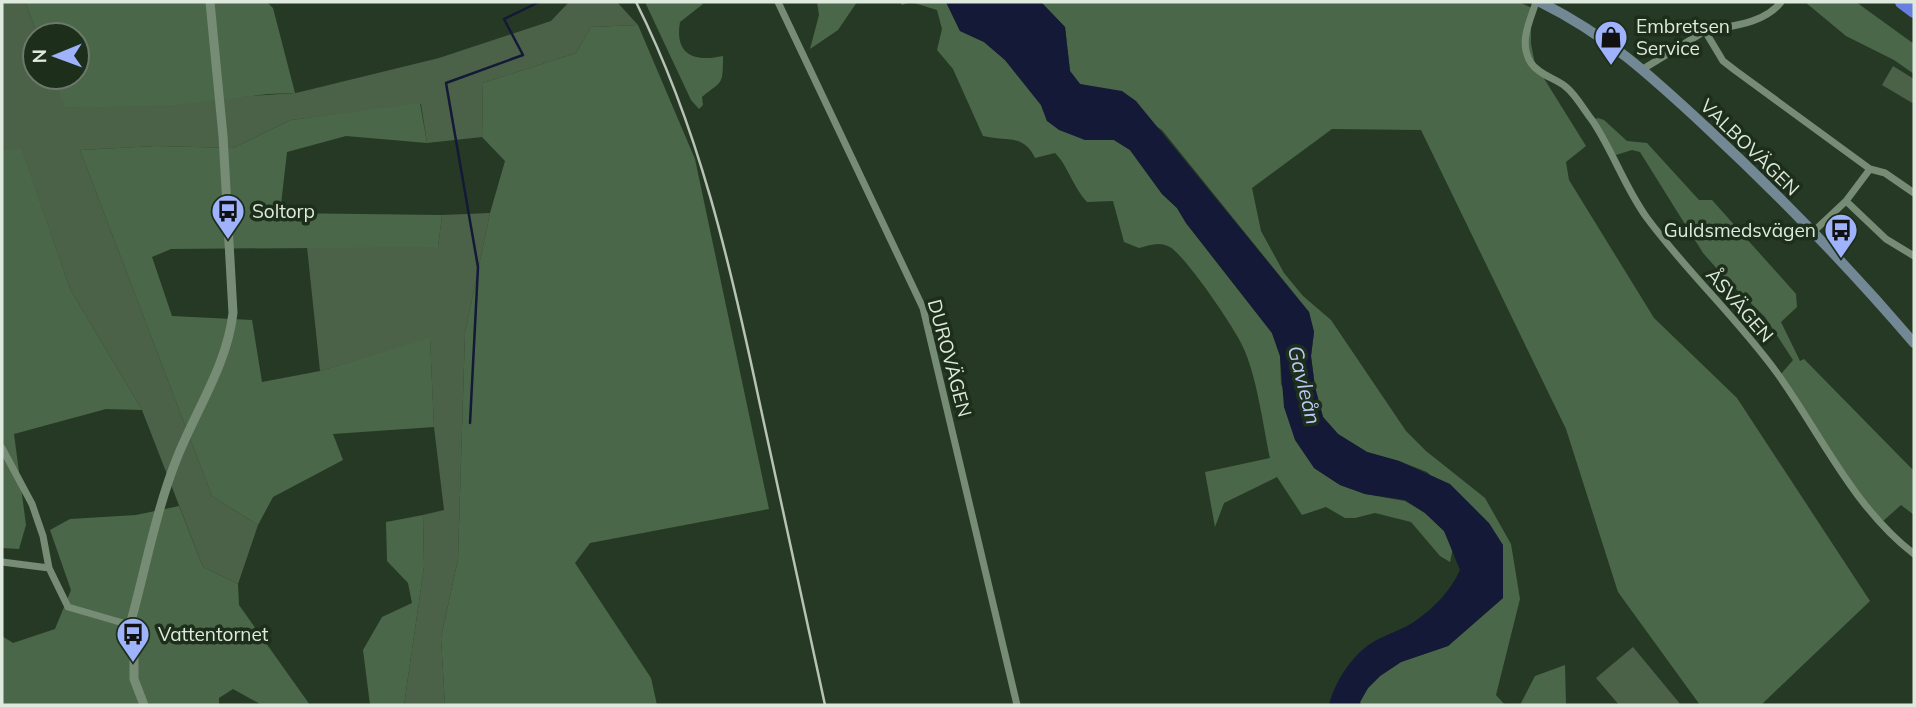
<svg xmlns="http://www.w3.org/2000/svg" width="1916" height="707" viewBox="0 0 1916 707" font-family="Mulish,sans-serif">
	<rect width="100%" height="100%" fill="#263925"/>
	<!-- green -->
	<path fill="#4b6249" d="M2,2h23l13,33h-3v42h19l12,31 230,-15 143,-35 112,-37 18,-19h48l21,23 -47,2 -15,26 -93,30 -1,54 -55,6 -6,-39 -130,16 -58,28 -77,-2 -76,4 132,346 46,29 -20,59 -35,-17 -61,-157 -72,-121 -48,-139h-20z
		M1893,66l21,13v25l-32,-19z
		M490,213l-25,120 -7,226 -17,79 4,67h-41l20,-138 -1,-52 21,-5 -10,-83 -4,-88 -110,32 -13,-124h131l4,-32z
		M1633,647l48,58h-62l-23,-27z"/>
	<!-- forest -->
	<path fill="#4b6749" d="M25,2h242l6,6 22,85 -27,1 -92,11 -111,3 -11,-31h23v-42h-39z
		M645,2h55l3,2 -23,18c-6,34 16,40 43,34 0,31 -1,24 -21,41l1,8 -4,4 -8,-9z
		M817,2h40l-19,28 -28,19 9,-34z
		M900,2h46l14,29 24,11 21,18 36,45 6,16 38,19h29l16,10 32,44 15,14 9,15 86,110 8,23 1,28 33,84 26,17 25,9 40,7 20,12 19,18 9,17 -3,14 -10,-6 -29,-34 -36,-9 -20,5h-10l-19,-11 -24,8 -25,-38 -53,26 -9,24 -10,-55 65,-14c-7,-33 -13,-81 -27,-111 -9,-20 -56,-89 -73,-100 -10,-6 -20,-2 -31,1l-15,-6 -11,-41 -26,1c-14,-15 -20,-38 -32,-49l-20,5c-12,-25 -29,-16 -52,-22l-30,-67 -16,-19 5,-21 -5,-19 -26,-8 -9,3z
		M1041,2h478l17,8 -5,17v17l4,20 51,82 -20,16 3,18 85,138 83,80 133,203 -109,104h-61l-82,-113 -52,-163 -145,-299 -89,-1 -80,59 9,43 23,42 19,23 28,24 75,111 20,20 59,47 26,46 9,55 -24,96 9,10h-144l-1,-3 8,-14 12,-12 21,-14 47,-16 55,-48v-53l-76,-73 -28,-11 -32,-9 -29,-18 -15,-17 -8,-30 -4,-31 3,-24 -5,-20 -147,-182 -63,-41 -19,-5 -10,-13 -5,-44z
		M1805,2h51l58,42v30l-20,-14 -48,-24z
		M638,25l57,134 74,350 -179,34 -15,20 76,115 6,27h-212l-4,-67 17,-79 7,-226 25,-120 15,-52 -23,-24 1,-54 93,-30 15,-26z
		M420,103l7,40 -81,-7 -59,16 -7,61 162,2 -4,32 -267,2 -19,8 20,59 80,4 10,62 58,-11 110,-33 4,89 -101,7 10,26 -70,37 -15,28 -46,-29 -132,-346 76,-4 77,2 58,-28z
		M1598,118l6,2 23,21 20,2 52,57h13l84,94 1,13 -16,15 19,39 4,-2 110,112v44l-13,-10 -19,17 -24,-30 -77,-118 12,-14 -28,-43 -38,-37 -24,-27 -63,-101 -8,-2 -16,5 -23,-35z
		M22,149l48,140 72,121 -36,-1 -92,25 12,91 -7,24 -17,-1v-398z
		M179,506l24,61 35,17 1,21 71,100h-48l-29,-16 -14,9v7h-217v-69l11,7 42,-14 16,-39 -21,-60 20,-11 66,-4z
		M423,515l1,52 -20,138h-34l-7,-55 19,-33 30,-14 -4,-20 -21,-22 -1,-39z
		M1565,665l1,40h-46l15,-29z"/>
	<!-- water -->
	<path fill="#131937" d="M946,2h95l24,25 5,44 10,13 42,7 14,10 173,211 5,20 -3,24 4,31 8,30 15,17 29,18 32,9 51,23 39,39 14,22v53l-55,48 -47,16 -21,14 -12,12 -8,14 1,3h-32c6,-23 21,-47 41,-61 15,-10 34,-14 48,-25 18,-13 33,-29 42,-49l-16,-39 -19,-18 -20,-13 -40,-6 -25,-9 -26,-17 -19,-28 -11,-33 -4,-51 -8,-23 -86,-110 -9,-15 -15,-14 -32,-44 -16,-10h-29l-26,-10 -12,-9 -6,-16 -36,-45 -21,-18 -24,-11z"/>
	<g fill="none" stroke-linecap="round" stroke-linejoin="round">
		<!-- stream -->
		<path stroke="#131937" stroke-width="2.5" d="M470,423l8,-156 -32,-184 77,-28 -19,-36 35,-17"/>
		<!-- minor -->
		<path stroke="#778c75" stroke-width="7" d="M778,2l145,306 94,397
			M1536,2c-6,19 -18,41 -5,61 8,12 24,15 35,24 10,8 18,23 26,33 21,31 33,68 55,98 40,54 90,100 130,155 44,61 76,134 137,181
			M1705,31c26,-5 59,-7 76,-29
			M1643,69l62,-38 18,30 13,10 134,98 -24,32 -33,31
			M1870,169l15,4 29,20
			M1846,201l40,38 28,17
			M2,448l30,56 11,32 6,32 19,39 62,18
			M2,562l47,6"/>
		<!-- tertiary -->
		<path stroke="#778c75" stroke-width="9" d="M144,705l-10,-26v-30l-4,-24c15,-54 26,-115 47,-167 19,-48 50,-93 56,-145l-10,-177 -13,-134"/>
		<!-- secondary -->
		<path stroke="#738895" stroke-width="10" d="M1540,2c67,33 112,75 166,125 73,68 143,140 208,216"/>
		<!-- motorway -->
		<path stroke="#697fdf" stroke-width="14" d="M1902,2l12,9"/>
		<!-- rail -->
		<path stroke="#b6c3b5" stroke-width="2.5" d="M636,2c63,126 94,261 123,398 22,102 44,203 66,305"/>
	</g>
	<!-- icons -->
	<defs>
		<symbol id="shop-pin" viewBox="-11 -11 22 30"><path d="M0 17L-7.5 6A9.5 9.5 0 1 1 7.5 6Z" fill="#9fb3fd" stroke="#1d2e1b"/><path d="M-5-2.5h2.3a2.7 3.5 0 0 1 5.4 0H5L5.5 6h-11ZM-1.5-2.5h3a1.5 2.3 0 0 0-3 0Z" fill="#111"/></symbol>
		<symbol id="bus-pin" viewBox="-11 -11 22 30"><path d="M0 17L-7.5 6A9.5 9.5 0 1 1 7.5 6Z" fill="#9fb3fd" stroke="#1d2e1b"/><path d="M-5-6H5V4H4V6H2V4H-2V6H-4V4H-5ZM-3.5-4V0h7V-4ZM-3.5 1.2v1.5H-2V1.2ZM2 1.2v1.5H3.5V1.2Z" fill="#111"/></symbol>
	</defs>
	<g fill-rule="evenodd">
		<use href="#shop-pin" x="1592" y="18" width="38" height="52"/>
		<use href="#bus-pin" x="209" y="192" width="38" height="52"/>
		<use href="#bus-pin" x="1822" y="211" width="38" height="52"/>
		<use href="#bus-pin" x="114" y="615" width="38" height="52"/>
	</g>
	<g text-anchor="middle" stroke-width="7" stroke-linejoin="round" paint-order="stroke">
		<!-- poi labels -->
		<g font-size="19" fill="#deeadd" stroke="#1d2e1b" text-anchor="start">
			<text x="1636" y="33">Embretsen<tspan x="1636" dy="22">Service</tspan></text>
			<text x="252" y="218">Soltorp</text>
			<text x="1816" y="237" text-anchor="end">Guldsmedsvägen</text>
			<text x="158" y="641">Vattentornet</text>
		</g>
		<!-- street labels -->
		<g font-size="19" fill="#deeadd" stroke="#1d2e1b">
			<text transform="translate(1750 147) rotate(44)" y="7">VALBOVÄGEN</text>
			<text transform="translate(1740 305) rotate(49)" y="7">ÅSVÄGEN</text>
			<text transform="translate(950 358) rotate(75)" y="7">DUROVÄGEN</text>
		</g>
		<!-- water labels -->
		<g font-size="21" font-style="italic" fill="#bbc9fa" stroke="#1d2e1b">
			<text transform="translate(1304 385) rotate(76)" y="7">Gavleån</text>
		</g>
	</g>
	<!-- border -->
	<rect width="1916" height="707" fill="none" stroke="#deeadd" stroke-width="7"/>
	<!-- north arrow -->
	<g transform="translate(56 56) rotate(269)"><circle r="33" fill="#1d2e1b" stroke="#6a7969" stroke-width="2"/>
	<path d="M0-5L12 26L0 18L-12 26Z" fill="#9fb3fd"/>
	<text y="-10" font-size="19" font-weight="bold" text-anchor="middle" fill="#deeadd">N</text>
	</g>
</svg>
